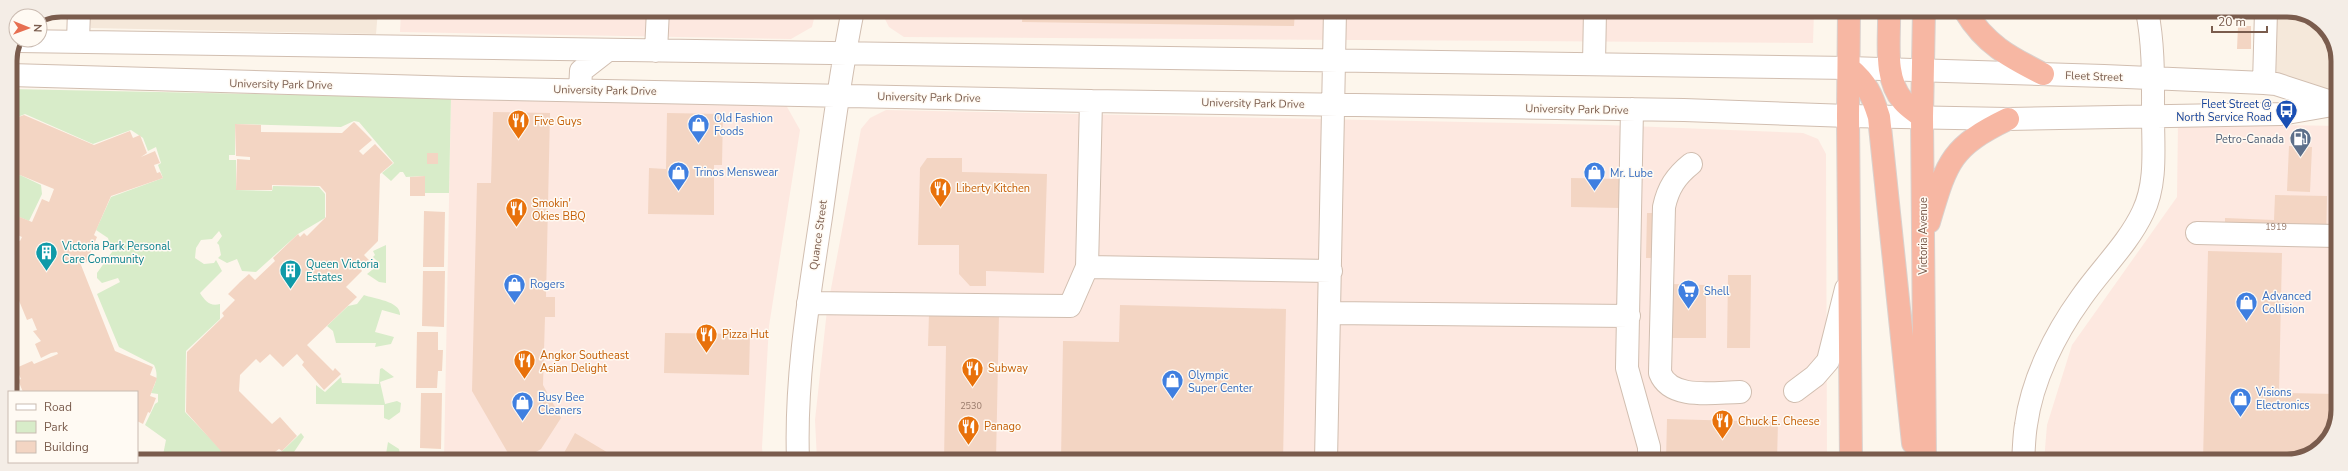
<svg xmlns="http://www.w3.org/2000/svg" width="2348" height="471" viewBox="0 0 2348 471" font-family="'Nunito Sans',sans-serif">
	<rect width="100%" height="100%" fill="#fdf6ec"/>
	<!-- residential -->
	<path fill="#f5e8da" d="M89,10h289l-2,24 -285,-6z
		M2277,11h20l28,16 13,30v47l-62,-20z"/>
	<!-- commercial -->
	<path fill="#fde8e0" d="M401,10h415l-4,17 -21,12 -391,-7z
		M881,11v-1l933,1 -1,32 -909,-6 -15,-10z
		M451,98l335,7 14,25 -31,196 -7,121 1,13h-319z
		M886,110l720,15 197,8 15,6 8,15 1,307 -1010,-1 -2,-40 12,-110 34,-181 9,-11z
		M2178,123l160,3 -1,294 -16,29 -33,12h-244l3,-36 25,-80 105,-148z"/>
	<!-- green -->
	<path fill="#d8ecc9" d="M10,89l441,9 -2,95h-24v-17l-19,1 -3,-5h-3l-9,9 -9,-8 12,-10 -35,-41 -5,-1 -13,6 -106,-3v31h-6v5h7v30l36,1 1,-5 46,1 6,7v24l-27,16 -42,38 -14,-1 -5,-12 -10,4 -9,-5 3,-3 -2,-10 -2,-2 5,-7 -3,-5 -7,8 -11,1 -5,8 -1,10 9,6 10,-1 2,-3 6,11 -22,22c5,8 10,14 20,11v15l-34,32 -1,61 38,40 -2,3 5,5h-64l4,-20 -21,-15 10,-21 3,-2v-8l-7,-1c5,-11 8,-17 3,-28l-35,-18 -22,-53 23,-12 -2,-4 -16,5 -5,-5v-5l15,-21 -4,-14 -12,-8 15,-33 52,-19 -5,-13 3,-2 -5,-16 -8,4 -5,-13 -12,-8 -38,14 -68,-30 -15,6z
		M20,175l21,10 1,9 -13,27 -19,-8v-34z
		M386,245v38l-7,-1 -12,-8 11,-9 -1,-4 -4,-4 2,-2 -2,-4z
		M364,295c10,4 37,6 36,20l-18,-5 -7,22 19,5 -3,7 -16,3 1,-4h-40l-3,-12 -6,-5 21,-20 9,-2z
		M382,368l12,9 -14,5 5,22 12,-3 4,2 -1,9 -11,8 -5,-2v-13l-68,-1v-19l9,7 16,-15 1,6 37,1 1,-15z
		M301,433l3,4 -12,18 4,5h-23z
		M388,442l11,7 2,11h-16z"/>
	<!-- building -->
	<path fill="#f3d5c3" d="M1023,10l272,1 -1,15 -272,-4z
		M2238,26h13v23h-14z
		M493,112l57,1 -4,184h9v20h-10l-2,68 18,33 -20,31 -19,11h-10l-40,-69 5,-208h14z
		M667,113l56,1 -1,51h-8v50l-66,-1 1,-46 17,1z
		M24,115l70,30 36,-14 3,7 7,-3 7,18 -6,4 14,-6 5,12 -6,2 3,8 3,-1 3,6 -52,18 -17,39 3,2 -11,26 -4,-2 -1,4 34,86 38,16 -3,8 7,3 -7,18 6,2 -6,15 -2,-1 -5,12 -6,-3v-29h-114l-5,-12 3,-1 -5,-11 16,-7 2,3 24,-10 -1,-2 -6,1 -10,5 -6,-14 6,-3 -8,-10 4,-1 -5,-12 -5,2 -17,-41v-43l10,5 2,-4 -12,-5v-19l22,9 10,-23 7,3 5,-13 -34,-14 -10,4v-59z
		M354,122l18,18 -13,11 4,4 12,-11 18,19 -13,11 -2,67 -14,14 5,5 -9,8 2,3 -16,16 11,10 -50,48 26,26 2,-3 6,6 -17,16 -22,-25 2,-3 -7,-8 -14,13 -13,-13 -10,9 -4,-4 -16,16 -1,16 33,33 8,-7 17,19 -15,15 -3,-2 -15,11h-35l-43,-48 1,-60 37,-36 -2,-3 13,-13 -7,-6 12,-12 9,-8 6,6 20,-19 -2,-3 25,-24 2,3 4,-4 3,3 19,-19v-24l-6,-7 -48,-1v5h-36l1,-31 13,1v-3l-14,-1 -1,-32 26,1v7l81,1z
		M2289,146l23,1 -2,45 -23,-1z
		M427,153h11v11h-11z
		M927,158h35v14l85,2 -3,99 -58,-2v15h-16l-11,-12v-29h-41l2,-77z
		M425,176v20h-15v-19z
		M1571,178l49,1v29l-49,-1z
		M2275,195l52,1 -1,51 -101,-2v-27l49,2z
		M424,211l21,1 -1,55h-21z
		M1647,213h27l-1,45h-27z
		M2208,251l74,2 -3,140 58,1v26l-16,29 -33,12h-85z
		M423,271h22l-1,56 -22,-1z
		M1728,275h23l-1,73h-23z
		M1672,284l34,1v53h-35z
		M1120,305l166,4 -3,152 -222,-1 2,-119 56,1z
		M929,313l70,1 -3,146h-52l2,-114h-18z
		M417,332h21v18h5l-1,21h-4l-1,17h-21z
		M665,333l85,1 -1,41 -85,-2z
		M421,393h21l-1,56 -21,-1z
		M1667,419l111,3 -1,39h-111z
		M575,433l45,27h-60z"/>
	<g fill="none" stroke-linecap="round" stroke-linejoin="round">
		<defs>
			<path id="minor" d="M18,41l1831,27 255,8 160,7 12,1 58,19
				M78,42l1,-32
				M656,51l2,-41
				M1594,63l1,-52
				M10,75l451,13 630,13 593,9 164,6 160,3 273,-5 57,-10
				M2264,83l2,-72
				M580,90l1,-19 27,-21
				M1632,109l-5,259 22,79v14
				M1691,164c-15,12 -23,24 -27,43l-4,166c11,28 56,19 80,19
				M2197,233l140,3
				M1087,267l244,4
				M808,303l262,3 17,-39 4,-166
				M1330,313l299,3
				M1795,391l20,-15 13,-15 18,-72
				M798,460c-3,-81 11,-163 23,-243 10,-69 18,-139 32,-207
				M1326,461l9,-450
				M2023,461c1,-12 1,-25 3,-36 6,-45 29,-91 55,-127 20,-29 47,-54 62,-86 14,-29 10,-64 10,-96 0,-35 1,-70 -6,-105"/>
			<path id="highway" d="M1849,11l-1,105 3,345
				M1889,11c1,28 -6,67 14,90 5,6 13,11 19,16
				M1924,11l-2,106 3,344
				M1965,11c20,33 44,46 78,63
				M1849,68c18,15 23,27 30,49l34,326
				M1929,222c18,-60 21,-75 79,-103"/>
		</defs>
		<!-- minor casing -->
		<use href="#minor" stroke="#d1beb0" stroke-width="24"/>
		<!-- highway casing -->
		<use href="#highway" stroke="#dad1cd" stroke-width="24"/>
		<!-- minor -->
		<use href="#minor" stroke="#fff" stroke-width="22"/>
		<!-- highway -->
		<use href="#highway" stroke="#f7b7a3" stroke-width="22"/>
	</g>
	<!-- icons -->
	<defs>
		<symbol id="bus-pin" viewBox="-11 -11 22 30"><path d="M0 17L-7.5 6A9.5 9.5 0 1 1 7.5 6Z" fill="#1a4fb4" stroke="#fffaf3"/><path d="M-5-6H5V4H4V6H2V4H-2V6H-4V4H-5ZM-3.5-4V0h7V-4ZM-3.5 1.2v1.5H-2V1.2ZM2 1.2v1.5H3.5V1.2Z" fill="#fff"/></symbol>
		<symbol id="restaurant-pin" viewBox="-11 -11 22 30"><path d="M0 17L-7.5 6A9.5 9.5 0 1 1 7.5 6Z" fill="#e8710a" stroke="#fffaf3"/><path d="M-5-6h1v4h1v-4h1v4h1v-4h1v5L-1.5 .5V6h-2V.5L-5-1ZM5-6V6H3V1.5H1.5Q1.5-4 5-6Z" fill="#fff"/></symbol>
		<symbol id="shop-pin" viewBox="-11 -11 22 30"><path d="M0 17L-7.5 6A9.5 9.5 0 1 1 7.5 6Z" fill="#3f7fe0" stroke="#fffaf3"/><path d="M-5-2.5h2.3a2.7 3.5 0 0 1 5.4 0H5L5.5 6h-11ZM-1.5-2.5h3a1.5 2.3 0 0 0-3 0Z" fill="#fff"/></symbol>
		<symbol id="fuel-pin" viewBox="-11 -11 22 30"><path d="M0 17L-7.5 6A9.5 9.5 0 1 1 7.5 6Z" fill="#5c6f8a" stroke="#fffaf3"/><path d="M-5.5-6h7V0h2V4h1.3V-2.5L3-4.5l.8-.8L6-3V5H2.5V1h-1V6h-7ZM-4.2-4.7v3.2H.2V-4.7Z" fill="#fff"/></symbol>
		<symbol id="building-pin" viewBox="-11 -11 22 30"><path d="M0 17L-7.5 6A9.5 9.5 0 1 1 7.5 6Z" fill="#0f9aa8" stroke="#fffaf3"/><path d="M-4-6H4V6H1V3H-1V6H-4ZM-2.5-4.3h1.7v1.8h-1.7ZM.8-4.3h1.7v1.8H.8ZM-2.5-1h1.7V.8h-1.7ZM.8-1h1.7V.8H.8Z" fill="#fff"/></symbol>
		<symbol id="supermarket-pin" viewBox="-11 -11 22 30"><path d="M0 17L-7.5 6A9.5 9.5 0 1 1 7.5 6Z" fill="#3f7fe0" stroke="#fffaf3"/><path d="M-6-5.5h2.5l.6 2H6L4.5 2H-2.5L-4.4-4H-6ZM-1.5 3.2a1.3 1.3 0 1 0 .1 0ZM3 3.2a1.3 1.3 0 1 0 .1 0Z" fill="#fff"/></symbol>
	</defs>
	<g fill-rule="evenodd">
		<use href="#bus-pin" x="2274" y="98" width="25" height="34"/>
		<use href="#restaurant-pin" x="506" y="108" width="25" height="34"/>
		<use href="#shop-pin" x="686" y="112" width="25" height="34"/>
		<use href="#fuel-pin" x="2288" y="126" width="25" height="34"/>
		<use href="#shop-pin" x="666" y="160" width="25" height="34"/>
		<use href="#shop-pin" x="1582" y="160" width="25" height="34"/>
		<use href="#restaurant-pin" x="928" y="176" width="25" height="34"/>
		<use href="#restaurant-pin" x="504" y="196" width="25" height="34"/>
		<use href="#building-pin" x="34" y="240" width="25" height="34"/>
		<use href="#building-pin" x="278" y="258" width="25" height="34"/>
		<use href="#shop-pin" x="502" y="272" width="25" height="34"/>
		<use href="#supermarket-pin" x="1676" y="278" width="25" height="34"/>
		<use href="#shop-pin" x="2234" y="290" width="25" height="34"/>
		<use href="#restaurant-pin" x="694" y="322" width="25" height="34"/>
		<use href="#restaurant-pin" x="512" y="348" width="25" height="34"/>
		<use href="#restaurant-pin" x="960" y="356" width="25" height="34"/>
		<use href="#shop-pin" x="1160" y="368" width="25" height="34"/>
		<use href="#shop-pin" x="2228" y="386" width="25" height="34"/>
		<use href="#shop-pin" x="510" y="390" width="25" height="34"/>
		<use href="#restaurant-pin" x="1710" y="408" width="25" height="34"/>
		<use href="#restaurant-pin" x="956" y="414" width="25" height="34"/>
	</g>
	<g text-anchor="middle" stroke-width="3" stroke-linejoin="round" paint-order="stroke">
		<!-- number labels -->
		<g font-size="9" fill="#987a6a">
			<text x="2276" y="230">1919</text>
			<text x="971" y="409">2530</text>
		</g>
		<!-- street labels -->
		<g font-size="11" fill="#7a5c4d" stroke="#fffaf3">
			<text transform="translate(2094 76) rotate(2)" y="4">Fleet Street</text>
			<text transform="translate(281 84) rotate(1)" y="4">University Park Drive</text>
			<text transform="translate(605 90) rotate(1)" y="4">University Park Drive</text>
			<text transform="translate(929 97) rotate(1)" y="4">University Park Drive</text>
			<text transform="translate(1253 103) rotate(1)" y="4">University Park Drive</text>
			<text transform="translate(1577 109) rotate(1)" y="4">University Park Drive</text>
			<text transform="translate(818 235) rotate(-82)" y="4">Quance Street</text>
			<text transform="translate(1923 236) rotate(-90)" y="4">Victoria Avenue</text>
		</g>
		<!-- transit labels -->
		<g font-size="11" fill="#164399" stroke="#fffaf3" text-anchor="end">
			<text x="2272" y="108">Fleet Street @<tspan x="2272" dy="13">North Service Road</tspan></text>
		</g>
		<!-- shop labels -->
		<g font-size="11" fill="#366cbe" stroke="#fffaf3" text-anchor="start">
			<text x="714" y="122">Old Fashion<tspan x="714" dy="13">Foods</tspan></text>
			<text x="694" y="176">Trinos Menswear</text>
			<text x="1610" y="177">Mr. Lube</text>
			<text x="530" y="288">Rogers</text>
			<text x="1704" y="295">Shell</text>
			<text x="2262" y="300">Advanced<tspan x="2262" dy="13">Collision</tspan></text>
			<text x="1188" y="379">Olympic<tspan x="1188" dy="13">Super Center</tspan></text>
			<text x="2256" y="396">Visions<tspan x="2256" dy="13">Electronics</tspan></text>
			<text x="538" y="401">Busy Bee<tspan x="538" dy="13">Cleaners</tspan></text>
		</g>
		<!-- food labels -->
		<g font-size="11" fill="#c56008" stroke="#fffaf3" text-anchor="start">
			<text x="534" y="125">Five Guys</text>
			<text x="956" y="192">Liberty Kitchen</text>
			<text x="532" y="207">Smokin'<tspan x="532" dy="13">Okies BBQ</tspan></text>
			<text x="722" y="338">Pizza Hut</text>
			<text x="540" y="359">Angkor Southeast<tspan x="540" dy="13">Asian Delight</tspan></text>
			<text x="988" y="372">Subway</text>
			<text x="1738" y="425">Chuck E. Cheese</text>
			<text x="984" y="430">Panago</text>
		</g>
		<!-- service labels -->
		<g font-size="11" fill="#4e5e75" stroke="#fffaf3" text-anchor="end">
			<text x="2284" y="143">Petro-Canada</text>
		</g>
		<!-- culture labels -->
		<g font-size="11" fill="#0d838f" stroke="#fffaf3" text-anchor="start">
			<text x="62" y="250">Victoria Park Personal<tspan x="62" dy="13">Care Community</tspan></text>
			<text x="306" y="268">Queen Victoria<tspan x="306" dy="13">Estates</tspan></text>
		</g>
	</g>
	<!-- crop -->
	<path d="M0 0H2348V471H0ZM61 17H2287A44 44 0 0 1 2331 61V410A44 44 0 0 1 2287 454H61A44 44 0 0 1 17 410V61A44 44 0 0 1 61 17Z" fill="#f4ede6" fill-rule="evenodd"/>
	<path fill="none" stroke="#7a5c4d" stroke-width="5" d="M61 17H2287A44 44 0 0 1 2331 61V410A44 44 0 0 1 2287 454H61A44 44 0 0 1 17 410V61A44 44 0 0 1 61 17Z"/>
	<!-- legend -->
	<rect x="8" y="391" width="130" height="72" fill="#fffaf3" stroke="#cabbb1"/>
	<rect x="16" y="404" width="20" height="6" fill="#ffffff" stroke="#cabbb1"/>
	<text x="44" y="411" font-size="12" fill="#7a5c4d">Road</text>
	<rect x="16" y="421" width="20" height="12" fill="#d8ecc9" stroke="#cabbb1"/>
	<text x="44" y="431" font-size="12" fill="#7a5c4d">Park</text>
	<rect x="16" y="441" width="20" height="12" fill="#f3d5c3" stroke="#cabbb1"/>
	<text x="44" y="451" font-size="12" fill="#7a5c4d">Building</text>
	<!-- north arrow -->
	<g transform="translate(28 28) rotate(91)"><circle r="19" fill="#fffaf3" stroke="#cabbb1"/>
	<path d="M0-3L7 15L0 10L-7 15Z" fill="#e76f51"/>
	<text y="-6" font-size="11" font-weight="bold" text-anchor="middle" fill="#7a5c4d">N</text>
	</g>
	<!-- scale -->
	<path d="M2212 26v6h55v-6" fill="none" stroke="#7a5c4d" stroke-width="2"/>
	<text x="2218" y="26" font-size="12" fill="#7a5c4d" stroke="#fffaf3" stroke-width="3" paint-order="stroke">20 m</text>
</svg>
